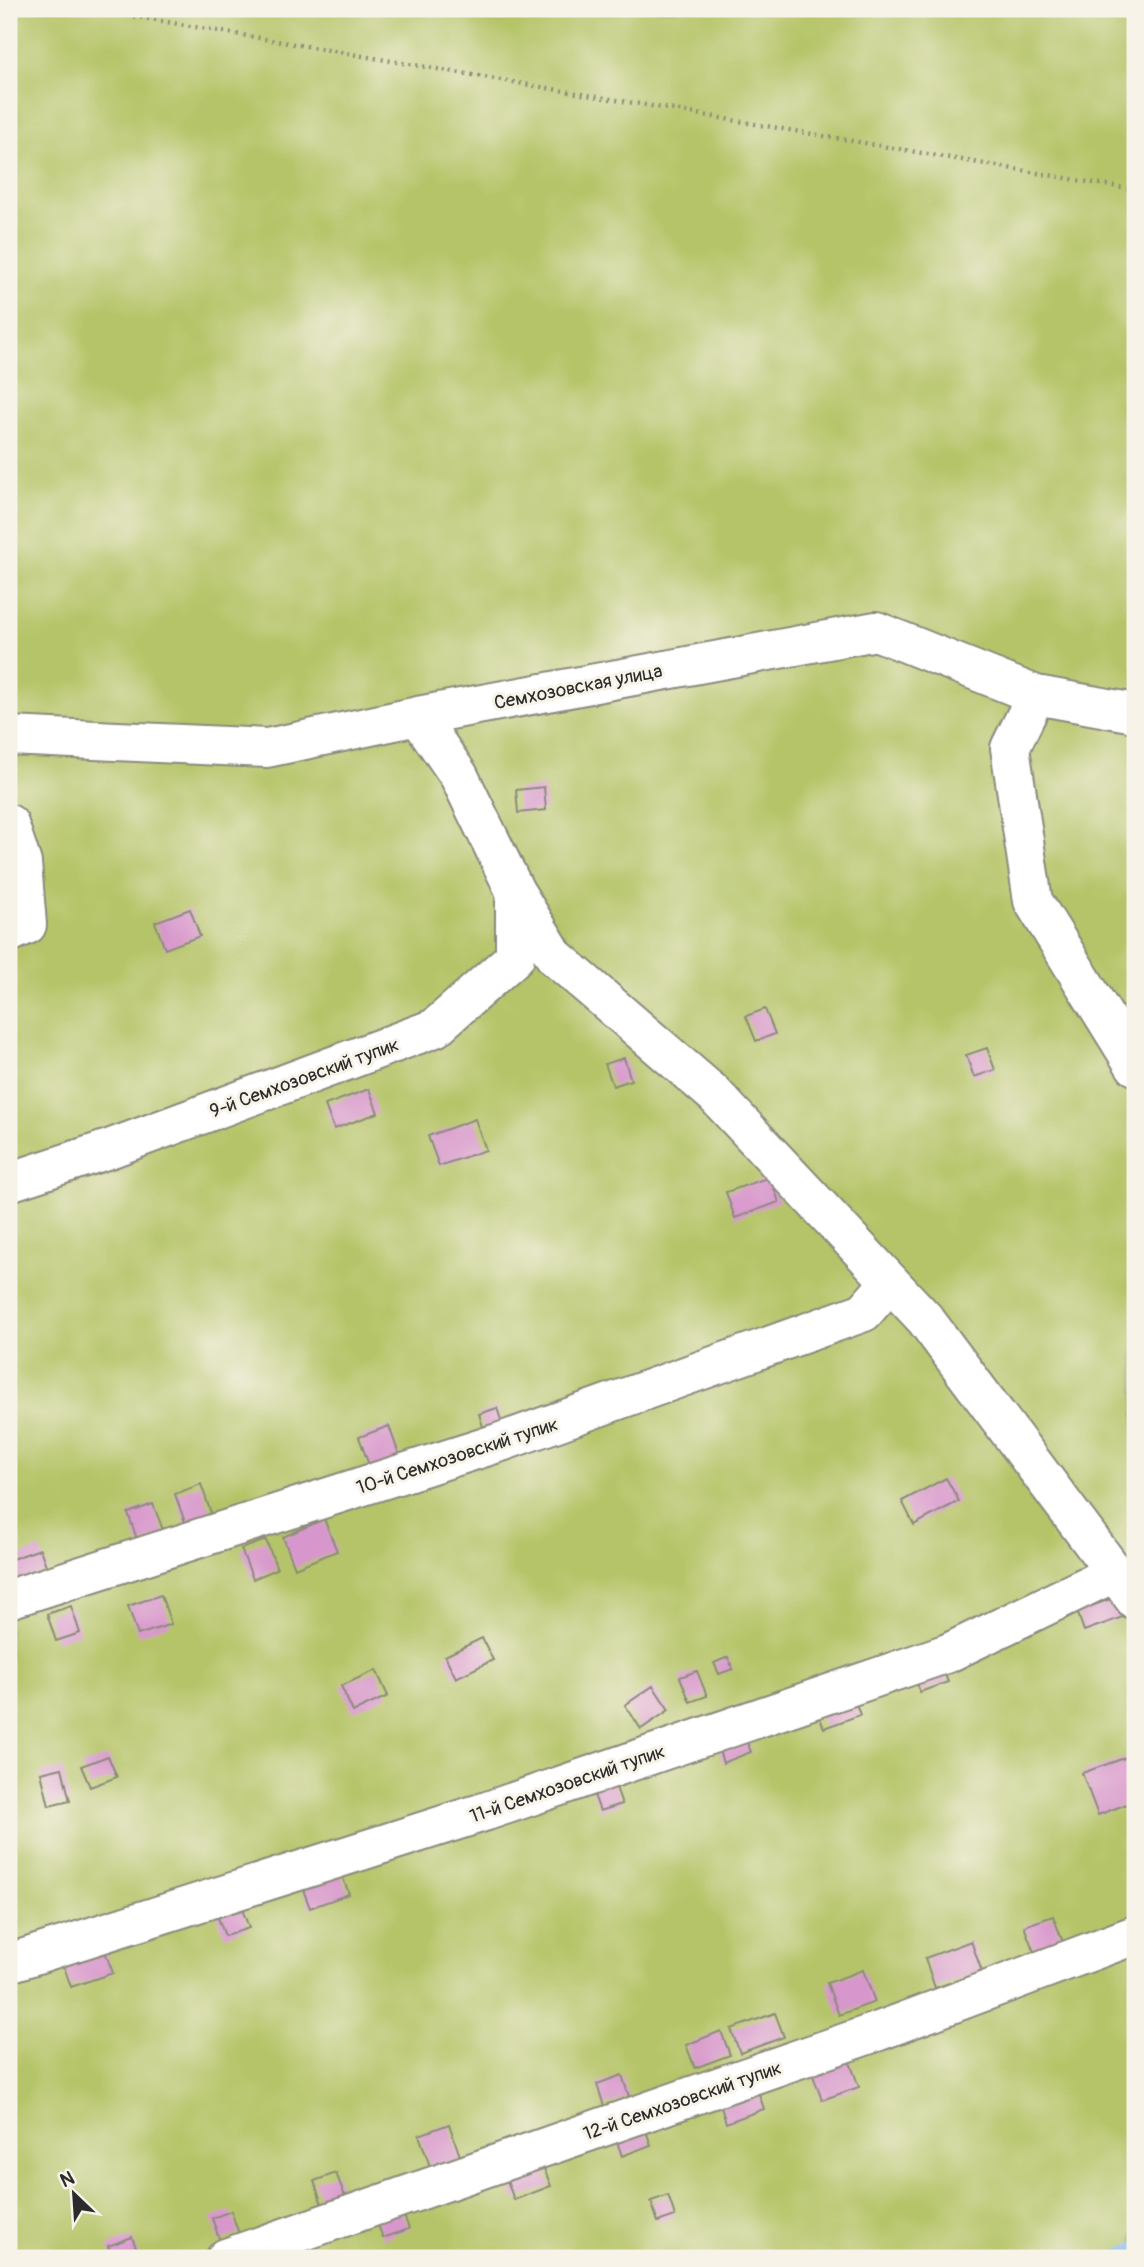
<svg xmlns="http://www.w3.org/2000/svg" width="1144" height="2267" viewBox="0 0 1144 2267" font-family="Pangolin,sans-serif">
	<rect width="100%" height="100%" fill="#f7f3e8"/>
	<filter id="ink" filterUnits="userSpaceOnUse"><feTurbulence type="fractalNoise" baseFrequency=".0143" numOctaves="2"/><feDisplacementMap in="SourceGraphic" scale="14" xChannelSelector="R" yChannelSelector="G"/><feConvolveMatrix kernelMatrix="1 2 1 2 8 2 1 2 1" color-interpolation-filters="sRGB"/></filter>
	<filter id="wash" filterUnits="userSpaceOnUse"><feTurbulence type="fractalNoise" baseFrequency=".00686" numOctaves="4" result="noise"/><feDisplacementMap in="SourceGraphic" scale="28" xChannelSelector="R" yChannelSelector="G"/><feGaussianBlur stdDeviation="1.57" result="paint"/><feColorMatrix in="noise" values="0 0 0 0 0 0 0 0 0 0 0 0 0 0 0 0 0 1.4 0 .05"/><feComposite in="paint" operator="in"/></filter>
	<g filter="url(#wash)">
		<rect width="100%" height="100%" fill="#ede8cf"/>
		<!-- green -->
		<path fill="#b5c467" stroke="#707849" stroke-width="2" d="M9,9h1126v2249h-1126z"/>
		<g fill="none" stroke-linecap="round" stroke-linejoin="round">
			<!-- stream -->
			<path stroke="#7ab8ed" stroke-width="10" d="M1111,2258l24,-11"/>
		</g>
		<g id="blocks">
			<!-- building -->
			<path fill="#d897cc" d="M544,787l2,23 -28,3 -2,-23z
				M190,909l10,27 -35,13 -10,-27z
				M765,1009l10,25 -19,7 -10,-25z
				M987,1048l8,22 -21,7 -8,-22z
				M624,1058l7,22 -18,6 -8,-22z
				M369,1089l9,24 -44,16 -9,-24z
				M475,1119l11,31 -47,16 -11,-30z
				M770,1177l9,25 -44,16 -9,-26z
				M497,1408l6,18 -18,7 -6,-19z
				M389,1426l12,34 -30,11 -12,-34z
				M946,1478l13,23 -45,24 -12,-24z
				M201,1484l11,32 -26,9 -11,-31z
				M153,1504l12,31 -26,10 -11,-32z
				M324,1519l13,32 -42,17 -12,-31z
				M266,1540l11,29 -24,10 -12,-30z
				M40,1549l8,22 -34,13 -5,-24z
				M161,1595l10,29 -33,11 -10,-29z
				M1116,1597l7,20 -39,14 -7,-20z
				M71,1606l9,27 -24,8 -9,-27z
				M482,1638l11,22 -37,18 -11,-22z
				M728,1657l5,12 -14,5 -5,-11z
				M940,1663l8,19 -28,10 -7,-19z
				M376,1670l12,26 -35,16 -12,-26z
				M697,1671l10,25 -17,6 -10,-25z
				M653,1686l16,24 -28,19 -16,-24z
				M852,1692l8,23 -36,13 -9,-23z
				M744,1734l7,18 -28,11 -6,-19z
				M1133,1755l2,46 -37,14 -16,-42z
				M108,1756l9,21 -27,10 -9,-21z
				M62,1768l8,33 -21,5 -8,-33z
				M613,1779l9,25 -22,7 -9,-24z
				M340,1870l9,24 -39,14 -9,-24z
				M241,1906l8,22 -24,8 -8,-21z
				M1053,1916l10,26 -29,10 -10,-26z
				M971,1941l11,31 -47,16 -10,-30z
				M103,1946l10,27 -42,14 -9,-26z
				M863,1970l12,32 -36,13 -12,-32z
				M775,2013l9,24 -44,16 -9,-24z
				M721,2031l9,24 -35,13 -9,-23z
				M848,2057l11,30 -37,13 -11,-30z
				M622,2075l7,22 -25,9 -7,-22z
				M757,2088l7,21 -38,14 -7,-22z
				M449,2124l12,35 -30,10 -12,-34z
				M644,2126l7,19 -29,11 -7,-20z
				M539,2156l12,30 -37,14 -11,-31z
				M336,2173l10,26 -23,8 -9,-26z
				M668,2195l7,21 -17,6 -7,-21z
				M402,2210l7,19 -26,9 -7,-18z
				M231,2211l8,23 -19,7 -8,-23z
				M132,2237l8,21h-27l-5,-12z"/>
		</g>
	</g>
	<g filter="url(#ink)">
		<use href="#blocks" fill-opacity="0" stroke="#8c8a7d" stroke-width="2"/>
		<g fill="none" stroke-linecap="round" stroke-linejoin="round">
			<defs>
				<path id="minor" d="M1036,695l-26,53 23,153 102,165
					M418,716l41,60 56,115 40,66 159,137 211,225 210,281
					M9,736l258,12 151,-32 458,-85 160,64 99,18
					M9,824l13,39 5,62 -18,8
					M9,1182l100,-33 326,-121 80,-71v-66
					M9,1599l492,-157 363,-130 26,-30
					M9,1963l478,-152 461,-158 166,-80
					M226,2258l653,-227 256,-96"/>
			</defs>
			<!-- minor casing -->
			<use href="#minor" stroke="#8c8a7d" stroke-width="42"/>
			<!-- path -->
			<path stroke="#8c8a7d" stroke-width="4.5" stroke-dasharray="2 5" stroke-linecap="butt" d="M92,9l1043,181"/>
			<!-- minor -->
			<use href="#minor" stroke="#fff" stroke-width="38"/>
		</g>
	</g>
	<g text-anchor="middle" stroke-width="6" stroke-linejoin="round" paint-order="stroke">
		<!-- street labels -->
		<g font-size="19" fill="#2b2b2b" stroke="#f7f3e8">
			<text transform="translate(578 686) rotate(-11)" y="7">Семхозовская улица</text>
			<text transform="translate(304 1077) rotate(-20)" y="7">9-й Семхозовский тупик</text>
			<text transform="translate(457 1455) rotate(-18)" y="7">10-й Семхозовский тупик</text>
			<text transform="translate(567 1783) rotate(-19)" y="7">11-й Семхозовский тупик</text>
			<text transform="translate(682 2100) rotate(-19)" y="7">12-й Семхозовский тупик</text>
		</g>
	</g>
	<!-- margin -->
	<rect width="1144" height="2267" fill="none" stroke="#f7f3e8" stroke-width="35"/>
	<!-- north arrow -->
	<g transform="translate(74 2194) rotate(335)" stroke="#f7f3e8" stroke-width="5" paint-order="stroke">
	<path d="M0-5L12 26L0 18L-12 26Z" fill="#2b2b2b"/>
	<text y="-10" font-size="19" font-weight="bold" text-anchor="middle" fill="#2b2b2b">N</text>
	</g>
</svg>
